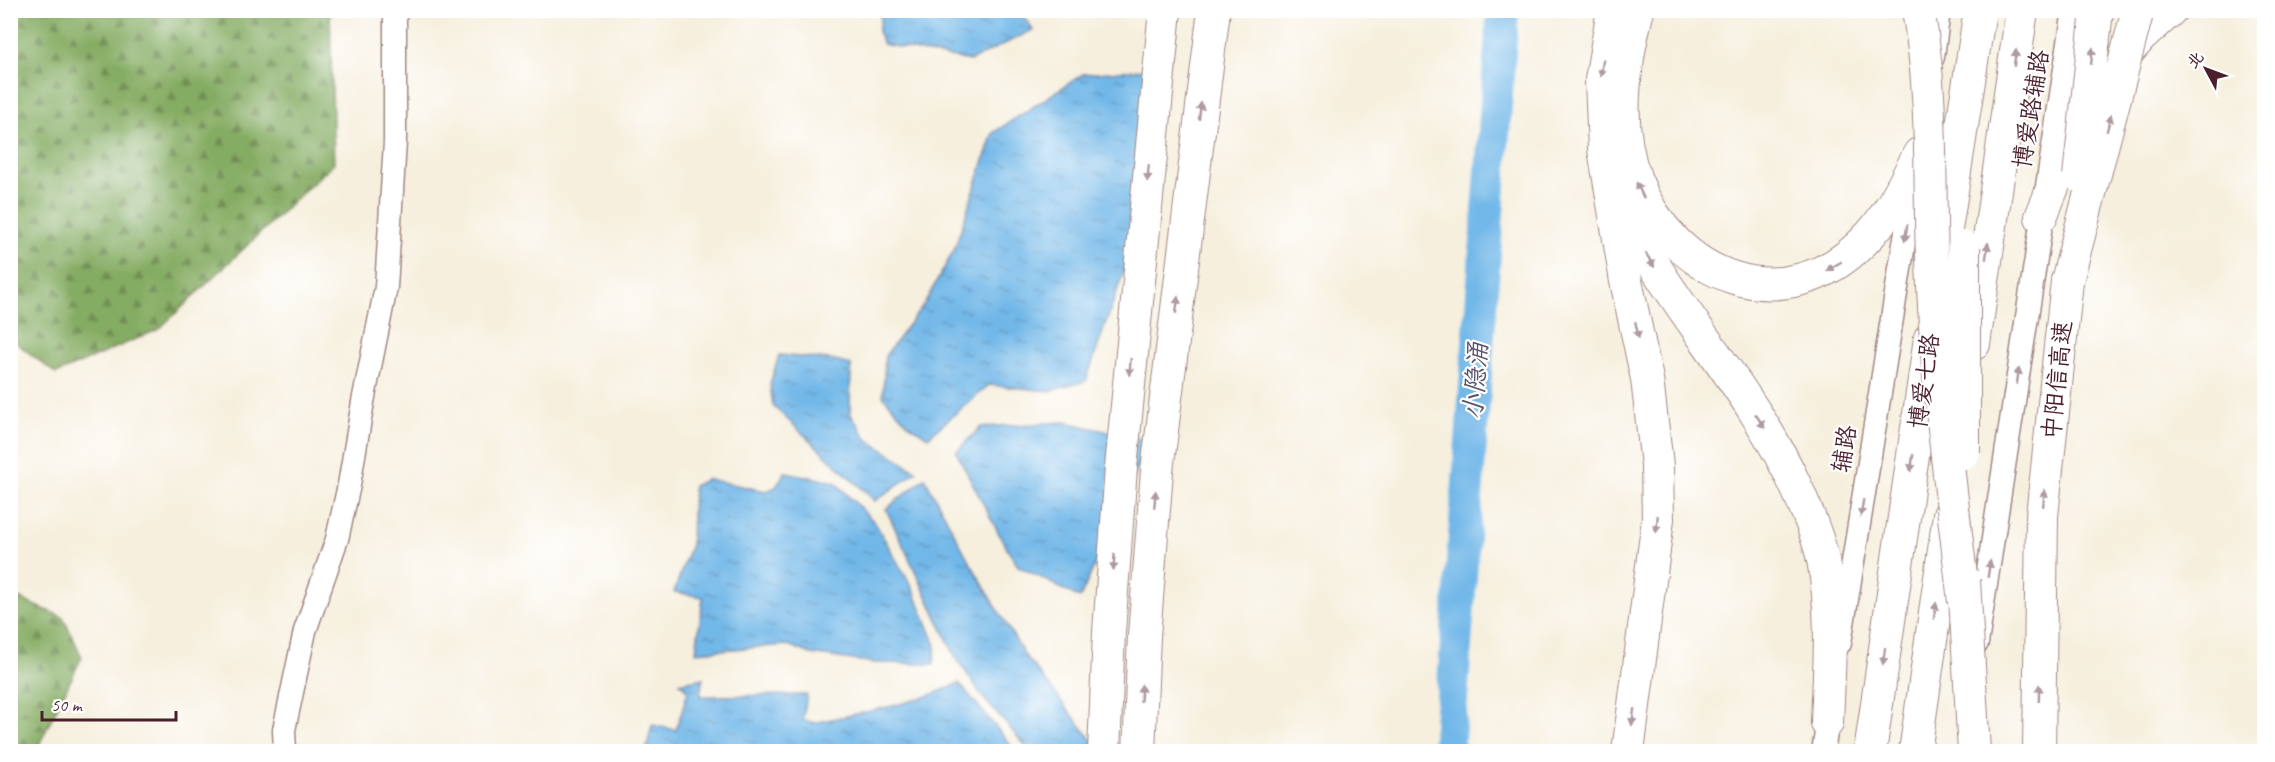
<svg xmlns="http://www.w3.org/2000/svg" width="2275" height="762" viewBox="0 0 2275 762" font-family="Caveat,'LXGW WenKai TC',sans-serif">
	<defs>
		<pattern id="forest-firs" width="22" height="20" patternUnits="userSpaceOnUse" patternTransform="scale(1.5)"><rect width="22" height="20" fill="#84ac62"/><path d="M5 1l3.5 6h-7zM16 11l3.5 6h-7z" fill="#6e8b51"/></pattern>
		<pattern id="water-ripples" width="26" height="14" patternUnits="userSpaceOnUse" patternTransform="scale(1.5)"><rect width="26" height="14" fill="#71b7e8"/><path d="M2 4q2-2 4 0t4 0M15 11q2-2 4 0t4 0" fill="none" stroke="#5f94bc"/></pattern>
	</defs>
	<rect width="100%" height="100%" fill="#fff"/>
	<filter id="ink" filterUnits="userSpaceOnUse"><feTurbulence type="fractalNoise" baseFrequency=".0167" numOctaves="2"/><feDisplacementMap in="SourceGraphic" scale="12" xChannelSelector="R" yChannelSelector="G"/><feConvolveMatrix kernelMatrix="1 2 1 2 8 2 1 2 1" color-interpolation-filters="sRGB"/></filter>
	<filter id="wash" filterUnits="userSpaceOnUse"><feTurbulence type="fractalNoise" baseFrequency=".008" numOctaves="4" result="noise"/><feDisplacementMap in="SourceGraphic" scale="24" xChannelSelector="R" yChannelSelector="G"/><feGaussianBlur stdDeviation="1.35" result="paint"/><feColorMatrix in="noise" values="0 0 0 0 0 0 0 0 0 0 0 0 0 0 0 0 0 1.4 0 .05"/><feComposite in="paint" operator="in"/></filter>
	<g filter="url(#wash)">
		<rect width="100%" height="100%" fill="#f6efdd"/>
		<!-- forest -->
		<path fill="url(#forest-firs)" stroke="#676646" stroke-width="1.5" d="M10,11h320l4,152 -175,166 -103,45 -45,-35z
			M11,595l52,22 19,40 -46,94h-25z"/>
		<!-- water -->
		<path fill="url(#water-ripples)" stroke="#5e6b8a" stroke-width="1.5" d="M882,11h138l13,19 -63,31 -87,-17 -5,-13z
			M1146,69l-5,153 -55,159 -36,10 -61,-6 -61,52 -20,-13 -25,-28 2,-40 39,-52 30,-54 39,-117 90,-59z
			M779,355l52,5 20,5 -1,48 18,27 49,31 -42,30 -102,-95 -3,-22z
			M1065,422l85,19 -70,157 -62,-32 -11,-17 -51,-97 25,-25z
			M785,472l50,10 40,41 38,66 23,56 -2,19 -59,-1 -64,-9 -23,-9 -92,7 7,-55 -29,-5 17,-48 2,-58 14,-7 59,12 10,-4z
			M925,478l42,79 56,96 78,98h-71l-45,-51 -29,-42 -70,-149z
			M703,678l-3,18 107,-1 -4,24 11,4c48,-11 101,-18 145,-40l57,68h-370l6,-26 24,5 12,-39 -8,-8z"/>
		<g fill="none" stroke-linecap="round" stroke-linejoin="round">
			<!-- river -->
			<path stroke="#71b7e8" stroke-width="32" d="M1448,752l55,-742"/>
		</g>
	</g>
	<g filter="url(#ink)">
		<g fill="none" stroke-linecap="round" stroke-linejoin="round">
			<defs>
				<path id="minor" d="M1933,57l6,-47
					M1840,643l75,-468
					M1977,643l97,-633
					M285,752l-1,-22 21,-99 32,-92 12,-54 14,-83 23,-115 9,-145v-132
					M1823,752l7,-44"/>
				<path id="highway" d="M1613,10l-12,70 3,69 22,132 21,98 10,86 1,54 -30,233
					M1638,10c-14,55 -23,116 -2,170 38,98 147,142 227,62 25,-24 40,-57 56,-88
					M2120,61l20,-23 31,-28
					M1623,210c49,99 130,179 175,281 10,22 20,45 25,69 11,54 6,109 4,163
					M2041,217l20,-50 23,-48
					M1940,268l40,-258
					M1974,344l48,-334
					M1104,752l5,-120 12,-164 44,-458
					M1139,752l5,-116 13,-165 57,-461
					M1870,752l60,-414
					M1915,752l34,-237
					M2039,752l3,-236 25,-235"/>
			</defs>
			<!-- minor casing -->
			<use href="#minor" stroke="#a08784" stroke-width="25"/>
			<!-- highway casing -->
			<use href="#highway" stroke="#a08784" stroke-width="34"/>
			<!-- minor -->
			<use href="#minor" stroke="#fff" stroke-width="22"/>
			<!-- highway -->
			<use href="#highway" stroke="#fff" stroke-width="32"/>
			<defs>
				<path id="highway-bridge" d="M1918,10c17,90 10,183 15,274 4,106 19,212 31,318
					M2079,176l18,-166
					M1964,247v206
					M2067,281l71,-271
					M1964,580l10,172"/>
			</defs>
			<!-- highway-bridge casing -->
			<use href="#highway-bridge" stroke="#a08784" stroke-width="34" stroke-linecap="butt"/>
			<!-- highway-bridge -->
			<use href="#highway-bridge" stroke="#fff" stroke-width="32"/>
		</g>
		<!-- one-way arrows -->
		<defs><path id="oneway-solid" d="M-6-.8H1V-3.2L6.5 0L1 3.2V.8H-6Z" transform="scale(1.5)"/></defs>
		<g fill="#ae9aa0">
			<use href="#oneway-solid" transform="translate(2092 56) rotate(-84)"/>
			<use href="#oneway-solid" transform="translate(2015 58) rotate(-82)"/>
			<use href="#oneway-solid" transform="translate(1602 68) rotate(98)"/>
			<use href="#oneway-solid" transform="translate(1200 111) rotate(-83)"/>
			<use href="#oneway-solid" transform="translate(2109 123) rotate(-75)"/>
			<use href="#oneway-solid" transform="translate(1148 173) rotate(96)"/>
			<use href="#oneway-solid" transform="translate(1640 190) rotate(-115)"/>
			<use href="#oneway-solid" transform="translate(1906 233) rotate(99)"/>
			<use href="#oneway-solid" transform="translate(1987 251) rotate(-82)"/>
			<use href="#oneway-solid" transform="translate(1650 260) rotate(59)"/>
			<use href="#oneway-solid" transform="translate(1834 266) rotate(150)"/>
			<use href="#oneway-solid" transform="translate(1177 305) rotate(-83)"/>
			<use href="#oneway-solid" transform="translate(1637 330) rotate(78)"/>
			<use href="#oneway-solid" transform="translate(1130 367) rotate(95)"/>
			<use href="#oneway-solid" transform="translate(2018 376) rotate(-82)"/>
			<use href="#oneway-solid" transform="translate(1760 421) rotate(57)"/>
			<use href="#oneway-solid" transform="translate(1912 463) rotate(98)"/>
			<use href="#oneway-solid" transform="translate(2044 498) rotate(-84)"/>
			<use href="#oneway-solid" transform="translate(1155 499) rotate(-85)"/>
			<use href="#oneway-solid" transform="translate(1862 508) rotate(99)"/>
			<use href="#oneway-solid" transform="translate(1657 524) rotate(95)"/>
			<use href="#oneway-solid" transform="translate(1114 562) rotate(94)"/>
			<use href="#oneway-solid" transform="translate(1989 569) rotate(-81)"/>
			<use href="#oneway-solid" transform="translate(1935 611) rotate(-82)"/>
			<use href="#oneway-solid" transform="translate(1884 656) rotate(98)"/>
			<use href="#oneway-solid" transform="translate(1141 693) rotate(-87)"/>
			<use href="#oneway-solid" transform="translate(2039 693) rotate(-89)"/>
			<use href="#oneway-solid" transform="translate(1633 717) rotate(98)"/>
		</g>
	</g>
	<g text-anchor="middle" stroke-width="4.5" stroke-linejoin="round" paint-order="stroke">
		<!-- street labels -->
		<g font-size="24" fill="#4a1f2b" stroke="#fff">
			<text transform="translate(2031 109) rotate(-81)" y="8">博爱路辅路</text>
			<text transform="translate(2057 380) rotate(-84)" y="8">中阳信高速</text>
			<text transform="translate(1924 381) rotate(-82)" y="8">博爱七路</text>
			<text transform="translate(1844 449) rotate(-81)" y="8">辅路</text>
		</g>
		<!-- water labels -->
		<g font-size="26" font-style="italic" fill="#58546d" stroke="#fff">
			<text transform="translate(1475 381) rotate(-86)" y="9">小隐涌</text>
		</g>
	</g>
	<!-- margin -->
	<rect width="2275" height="762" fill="none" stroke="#fff" stroke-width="36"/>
	<!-- north arrow -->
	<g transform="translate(2206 69) rotate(311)" stroke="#ffffff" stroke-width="4.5" paint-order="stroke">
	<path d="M0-4.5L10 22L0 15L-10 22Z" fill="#4a1f2b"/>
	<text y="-9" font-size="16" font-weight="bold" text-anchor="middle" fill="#4a1f2b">北</text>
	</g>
	<!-- scale -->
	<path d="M42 711v9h134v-9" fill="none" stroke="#4a1f2b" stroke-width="3"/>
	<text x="51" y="711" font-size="18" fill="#4a1f2b" stroke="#ffffff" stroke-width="4.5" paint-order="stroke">50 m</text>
</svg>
